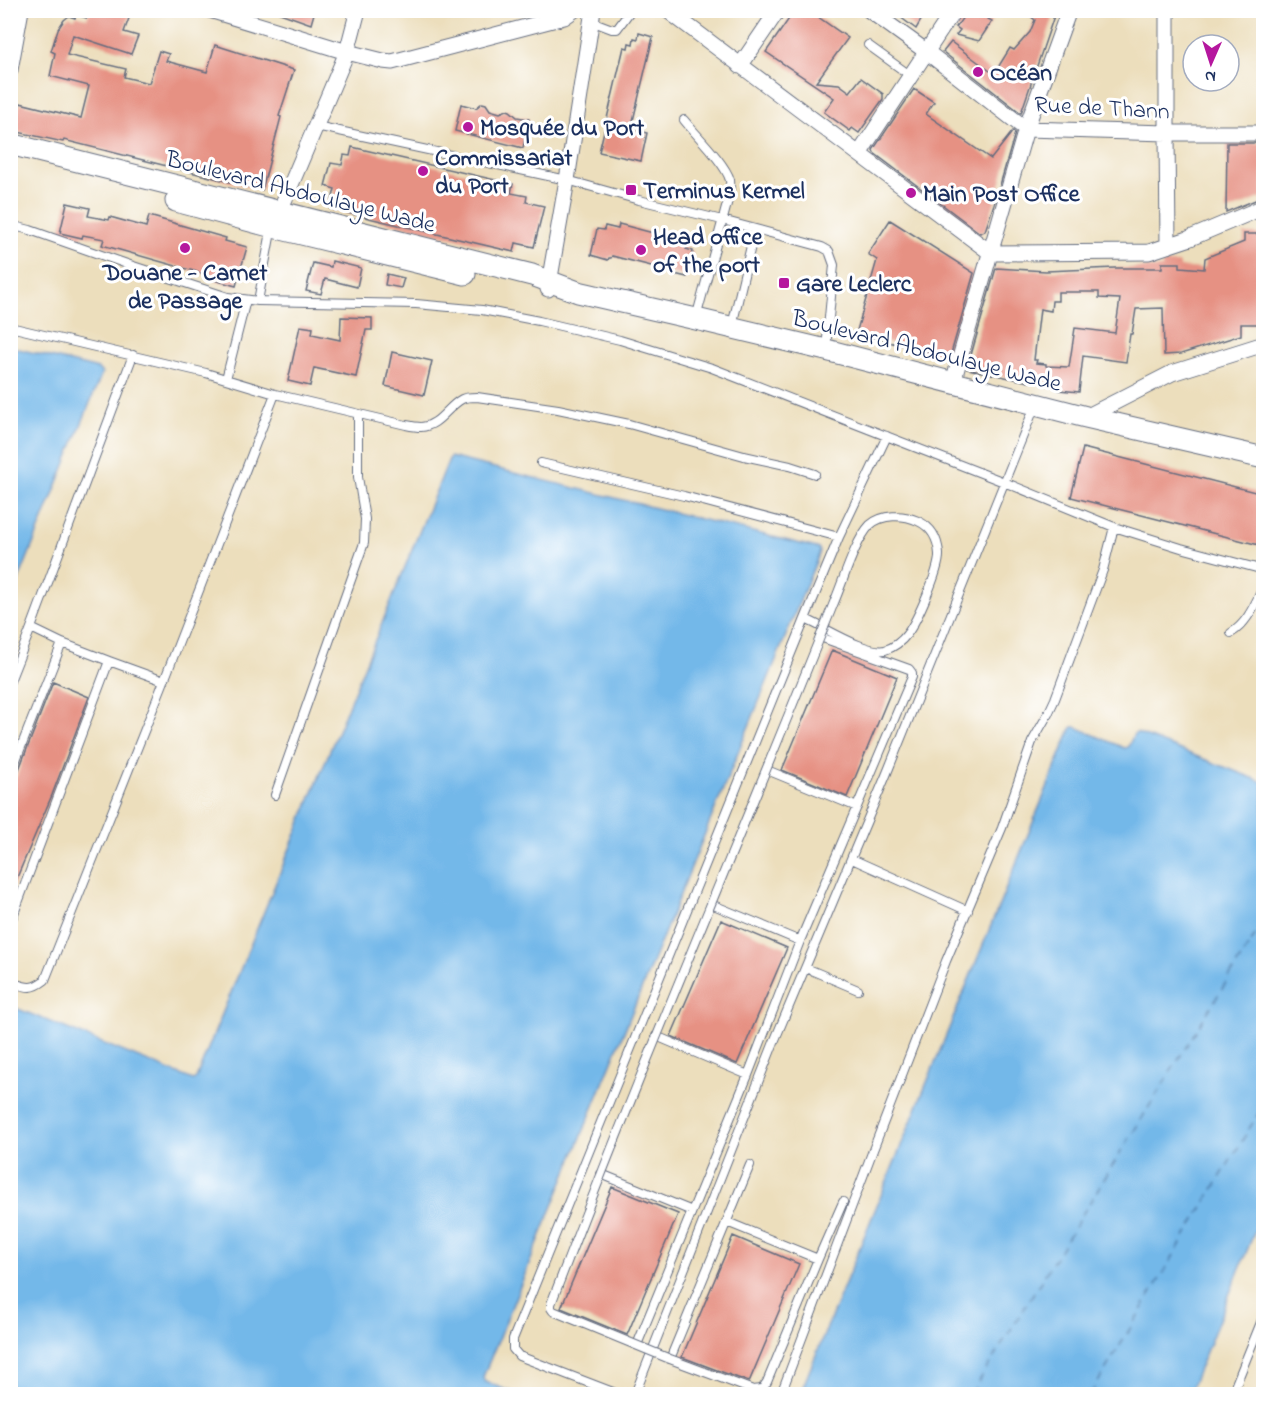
<svg xmlns="http://www.w3.org/2000/svg" width="1274" height="1405" viewBox="0 0 1274 1405" font-family="'Indie Flower',sans-serif">
	<rect width="100%" height="100%" fill="#fff"/>
	<filter id="ink" filterUnits="userSpaceOnUse"><feTurbulence type="fractalNoise" baseFrequency=".0167" numOctaves="2"/><feDisplacementMap in="SourceGraphic" scale="12" xChannelSelector="R" yChannelSelector="G"/><feConvolveMatrix kernelMatrix="1 2 1 2 8 2 1 2 1" color-interpolation-filters="sRGB"/></filter>
	<filter id="wash" filterUnits="userSpaceOnUse"><feTurbulence type="fractalNoise" baseFrequency=".008" numOctaves="4" result="noise"/><feDisplacementMap in="SourceGraphic" scale="24" xChannelSelector="R" yChannelSelector="G"/><feGaussianBlur stdDeviation="1.35" result="paint"/><feColorMatrix in="noise" values="0 0 0 0 0 0 0 0 0 0 0 0 0 0 0 0 0 1.4 0 .05"/><feComposite in="paint" operator="in"/></filter>
	<g filter="url(#wash)">
		<rect width="100%" height="100%" fill="#ecdebc"/>
		<!-- water -->
		<path fill="#73b8e9" stroke="#4774a4" stroke-width="1.5" d="M11,347l87,22 4,4 -91,226z
			M450,457l367,91 2,1 1,3 -337,825 1,3 2,2 31,12h-506v-388l182,74 3,-2z
			M1073,727h3l48,21 4,-1 6,-13 3,-1 126,49v429l-74,183h-389l271,-665z"/>
		<g fill="none" stroke-linecap="round" stroke-linejoin="round">
			<!-- ferry -->
			<path stroke="#3a5f8f" stroke-width="1.5" stroke-dasharray="8 6" stroke-linecap="butt" d="M971,1394l293,-473
				M1091,1394l173,-290"/>
		</g>
		<g id="blocks">
			<!-- building -->
			<path fill="#e69183" fill-rule="evenodd" d="M90,10h42l-8,22 14,4 -7,18 -58,-19 -6,20 59,14 -2,8 25,6 10,-32 10,3 -3,7 41,11 8,-27 79,25 -15,46 2,1 -19,73 -198,-50 -1,2 -50,-11 7,-28 61,15 8,-32 -39,-10 5,-23 -4,-2 7,-22 6,-9 5,-4 6,2 1,-3 11,3z
				M277,10h38l-4,14 -34,-12z
				M795,10h13l40,28 -32,44 23,2 11,8 11,-14 22,16v5l-24,34 -7,-5 -2,3 -26,-19 10,-14 -68,-46z
				M891,10h36l-11,19z
				M968,10h26l-6,9 4,2 -13,20 -23,-6 4,-5 -4,-3z
				M1023,10h33l-35,103 -78,-61 8,-10 43,32 16,-26 4,2 16,-18 5,-12z
				M639,33l14,4 -22,92 16,4 -6,28 -42,-9 25,-105 4,1 1,-5 4,1 1,-6 4,1z
				M914,89l20,13 -8,12 65,45 22,-28 2,2 -17,59 -13,39 -5,2 -106,-80 -1,-3z
				M482,103l4,1 4,6 10,3 7,-3 3,1 7,6 12,2 -6,29 -68,-17 6,-27 15,4z
				M1227,143h36v54l-37,15z
				M352,147l161,37 -2,9 16,3 -1,6 18,4 -10,41 -18,-4 -2,9 -184,-43 5,-20 -10,-3 6,-23 11,2 2,-10 6,1z
				M67,203l23,5 -2,8 21,4 1,-3 36,10 3,-11 77,22 -1,3 22,6 -11,39 -22,-6 1,-3 -113,-32 2,-6 -21,-4 -1,3 -22,-5z
				M890,220l84,53 -24,84 -94,-23 21,-74 -9,-6z
				M619,224l57,15 -1,4 12,3 -1,3 7,2 -6,26 -21,-5 1,-2 -55,-14 -1,2h-2l-1,2 -17,-5 6,-26 7,1 1,-4 13,3z
				M1244,234h19v90h-22v11l-60,19 -17,1 -1,-47 -27,1 -4,25h-2l-4,28 -43,-6 -4,36 -20,-2 1,-6 -27,-3 -4,1 -62,-13 29,-101 50,3 69,-3h47v-5h18v4l24,2 1,-11 39,-16zM1058,292h41v6l21,1 -5,34 -40,-5 -6,39 -23,-1v-2l-10,-1 1,-3h-3l6,-51 11,2 1,-10h6z
				M332,261l29,7 -4,19 -32,-8 -4,15 -15,-3 7,-28 18,4z
				M387,274l17,4 -3,10 -16,-3z
				M341,317l31,1v12h-6l-10,47 -42,-9 -4,18 -22,-5 12,-55 13,2 -1,6 28,6z
				M392,352l40,9 -8,34 -39,-9z
				M1083,448l180,46v52l-192,-49z
				M832,650l65,27 -50,120 -65,-27z
				M53,682l36,15 -37,98 -42,99v-110l6,-7z
				M721,920l66,28 -50,116 -66,-28z
				M612,1187l66,27 -51,121 -66,-27z
				M733,1236l66,28 -50,118 -67,-25z"/>
		</g>
	</g>
	<g filter="url(#ink)">
		<use href="#blocks" fill-opacity="0" stroke="#646c7f" stroke-width="1.5"/>
		<g fill="none" stroke-linecap="round" stroke-linejoin="round">
			<defs>
				<path id="lane" d="M591,21l21,8h5l14,-19
					M868,45l43,31
					M684,120c12,15 41,43 46,60 1,8 -1,16 -3,24l-31,114
					M316,126l251,54 72,20 83,20 100,27 7,4 5,14 -8,84
					M10,225l20,5 97,34 101,33 30,4 158,3 66,6 57,11 81,19 92,28 292,114 110,45 67,21 83,22
					M258,301l12,-64 3,-8
					M732,326l23,-97
					M10,327l196,46 69,21
					M226,379l20,-79
					M541,463l143,33 155,41
					M805,619c20,8 60,35 80,31 8,-2 17,-9 22,-16 10,-13 33,-65 32,-80 -1,-15 -8,-27 -21,-33 -15,-7 -36,-7 -48,4 -15,16 -26,54 -35,75
					M1231,633c17,-10 24,-30 33,-47
					M109,661l55,20
					M10,681l21,-53 102,-273
					M767,770l90,37
					M10,775l52,-132
					M275,795l89,-252 1,-24 -7,-42v-63
					M852,859l116,52
					M711,904l89,37
					M10,924l99,-263 -47,-18 -31,-15
					M806,968l52,22
					M10,982c16,5 21,9 35,-2l119,-299 111,-287 131,31c5,1 11,2 15,2 18,-1 26,-20 41,-28 4,-2 10,-2 15,-2l81,12 71,15 115,32 46,10 25,8
					M656,1036l92,39
					M601,1174l91,37
					M727,1222l91,37
					M637,1345l111,-270 52,-134 112,-264v-4l-3,-4 -89,-32
					M670,1359l80,-194
					M762,1389l5,-7 51,-123 25,-57
					M618,1394l-99,-38 -6,-7v-10l292,-720 34,-82 48,-101
					M635,1394l139,-352 113,-269 148,-367
					M781,1394l92,-244 73,-189 56,-133 30,-86 16,-28 7,-15 48,-129 11,-43
					M1232,1394l32,-79"/>
				<path id="street" d="M210,10l137,42 36,9 9,1 172,-45 10,-7
					M667,10l324,243 158,-1 39,-13 76,-32
					M869,10l58,42 99,77 141,4h97
					M1167,10v123l1,113
					M740,66l38,-56
					M10,70l11,-60
					M859,154l95,-144
					M276,220l71,-168 11,-42
					M548,289l19,-109 26,-170
					M953,382l73,-253 43,-119
					M1086,417l86,-44 92,-29"/>
				<path id="secondary" d="M10,144l522,131 46,17 118,27 130,31 260,67 178,41
					M176,201l97,26 192,47"/>
			</defs>
			<!-- lane casing -->
			<use href="#lane" stroke="#646c7f" stroke-width="10"/>
			<!-- street casing -->
			<use href="#street" stroke="#646c7f" stroke-width="17"/>
			<!-- secondary casing -->
			<use href="#secondary" stroke="#646c7f" stroke-width="23"/>
			<!-- lane -->
			<use href="#lane" stroke="#fff" stroke-width="8"/>
			<!-- street -->
			<use href="#street" stroke="#fff" stroke-width="15"/>
			<!-- secondary -->
			<use href="#secondary" stroke="#fff" stroke-width="21"/>
			<defs>
				<path id="lane-bridge" d="M762,1389l-9,1 -83,-31 -117,-48 -2,-3v-4c90,-237 190,-469 284,-704"/>
			</defs>
			<!-- lane-bridge casing -->
			<use href="#lane-bridge" stroke="#646c7f" stroke-width="10" stroke-linecap="butt"/>
			<!-- lane-bridge -->
			<use href="#lane-bridge" stroke="#fff" stroke-width="8"/>
		</g>
	</g>
	<!-- markers -->
	<g fill="#b5179e" stroke="#fff" stroke-width="2">
		<circle cx="978" cy="72" r="6"/>
		<circle cx="468" cy="127" r="6"/>
		<circle cx="423" cy="171" r="6"/>
		<rect x="625" y="184" width="12" height="12" rx="3"/>
		<circle cx="911" cy="193" r="6"/>
		<circle cx="185" cy="248" r="6"/>
		<circle cx="641" cy="250" r="6"/>
		<rect x="778" y="277" width="12" height="12" rx="3"/>
	</g>
	<g text-anchor="middle" stroke-width="6" stroke-linejoin="round" paint-order="stroke">
		<!-- poi labels -->
		<g font-size="24" font-weight="bold" fill="#1b2f5e" stroke="#fff" text-anchor="start">
			<text x="990" y="80">Océan</text>
			<text x="480" y="135">Mosquée du Port</text>
			<text x="435" y="165">Commissariat<tspan x="435" dy="28">du Port</tspan></text>
			<text x="643" y="198">Terminus Kermel</text>
			<text x="923" y="201">Main Post Office</text>
			<text x="653" y="244">Head office<tspan x="653" dy="28">of the port</tspan></text>
			<text x="185" y="280" text-anchor="middle">Douane - Carnet<tspan x="185" dy="28">de Passage</tspan></text>
			<text x="796" y="291">Gare Leclerc</text>
		</g>
		<!-- street labels -->
		<g font-size="24" fill="#1b2f5e" stroke="#fff">
			<text transform="translate(1102 107) rotate(3)" y="8">Rue de Thann</text>
			<text transform="translate(301 191) rotate(14)" y="8">Boulevard Abdoulaye Wade</text>
			<text transform="translate(927 350) rotate(14)" y="8">Boulevard Abdoulaye Wade</text>
		</g>
	</g>
	<!-- margin -->
	<rect width="1274" height="1405" fill="none" stroke="#fff" stroke-width="36"/>
	<!-- north arrow -->
	<g transform="translate(1211 63) rotate(183)"><circle r="28" fill="#ffffff" stroke="#a4acbf" stroke-width="1.5"/>
	<path d="M0-4.5L10 22L0 15L-10 22Z" fill="#b5179e"/>
	<text y="-9" font-size="16" font-weight="bold" text-anchor="middle" fill="#1b2f5e">N</text>
	</g>
</svg>
